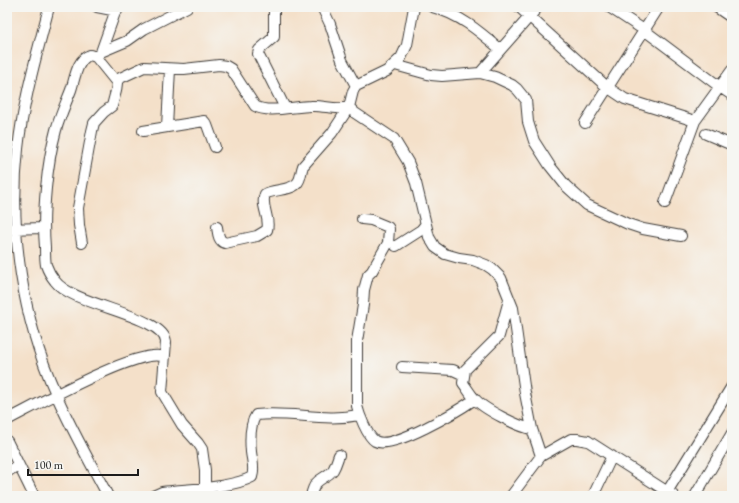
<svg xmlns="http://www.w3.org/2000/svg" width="739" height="503" viewBox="0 0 739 503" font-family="'EB Garamond',serif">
	<rect width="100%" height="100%" fill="#f6f6f2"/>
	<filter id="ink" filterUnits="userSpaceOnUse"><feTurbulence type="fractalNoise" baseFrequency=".025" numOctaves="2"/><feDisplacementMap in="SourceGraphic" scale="8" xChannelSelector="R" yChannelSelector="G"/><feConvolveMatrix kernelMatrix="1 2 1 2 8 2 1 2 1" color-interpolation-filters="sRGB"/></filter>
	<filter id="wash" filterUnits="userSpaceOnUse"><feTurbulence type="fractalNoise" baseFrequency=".012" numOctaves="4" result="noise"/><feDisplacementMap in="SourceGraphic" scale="16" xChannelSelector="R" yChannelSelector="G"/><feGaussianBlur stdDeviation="0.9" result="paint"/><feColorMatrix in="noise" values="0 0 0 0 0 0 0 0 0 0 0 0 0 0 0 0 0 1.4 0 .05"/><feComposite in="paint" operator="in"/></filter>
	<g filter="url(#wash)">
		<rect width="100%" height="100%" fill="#f4e0c9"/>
	</g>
	<g filter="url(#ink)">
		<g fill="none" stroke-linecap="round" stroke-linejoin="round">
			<defs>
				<path id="minor" d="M49,7c-12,47 -26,94 -31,142 -9,82 4,169 38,245 15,35 34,68 52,102
					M97,7l20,4
					M274,7v30l-15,13 -1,4 27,54
					M322,7l8,17 12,36 14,26
					M432,7c27,7 47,24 68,42
					M519,7l88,80 18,12 70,22
					M609,7l35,23 76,57 12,8
					M716,7l16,11
					M101,52l16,-45
					M96,57l5,-5 26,-11 17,-12 43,-22
					M395,65l36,10 11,1 38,-3 15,4 17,8 5,4 9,11 2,22 6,19 16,25 16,20 21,19 41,19 15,5 38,7
					M480,73l58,-66
					M116,80l28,-13 40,2 35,-4 7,1 5,3 24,37c13,8 40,0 56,0 13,-1 25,5 38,1l4,-16 3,-5 31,-15 14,-13 6,-13 7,-38
					M585,123l74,-116
					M167,127l3,-58
					M143,131l61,-10 3,4 8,22
					M706,134l26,11
					M665,203l30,-82 37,-51
					M362,219l9,1 17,7 1,2 -1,14 -16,28 -4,4 -4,15 -1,15 -6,36v65c2,8 10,30 18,35 17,10 84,-31 100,-42
					M217,227c1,6 1,14 8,16l32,-7 10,-6c4,-12 -7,-24 -2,-36 8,-5 28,-3 33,-12 3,-4 3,-11 5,-16l29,-33 17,-26 6,6 39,26 14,23 8,21 13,54 6,10 10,7 14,4 14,2 13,5 6,4 9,9 12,30 12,85 7,36 9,27
					M7,229l37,-1
					M82,243l-3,-18 -1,-17 14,-77 2,-8 10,-11 8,-6 4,-15 1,-8 -21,-26 -6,-2c-13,4 -15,23 -19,35 -5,13 -11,26 -15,40 -9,33 -14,83 -11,117 0,6 0,13 1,18 2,6 5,11 9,16 18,25 109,34 111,61l-4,50 20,33 16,18 4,6 3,21v17
					M396,246l25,-16 4,-5
					M509,300l-10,36 -34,34 -2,13c4,5 7,11 11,15 9,11 45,29 58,31
					M402,367l51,3 11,5
					M7,420c26,-13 134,-74 157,-63
					M7,441l27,55
					M7,472l11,-7
					M667,492l65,-106
					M153,496l9,-4c24,-3 70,-4 90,-15 3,-9 0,-16 -1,-25 -1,-11 -1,-28 5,-37 35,-4 68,7 103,0
					M311,496c4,-20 13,-15 22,-26 3,-5 4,-10 6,-15
					M511,496l30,-40 30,-17h6l11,2 86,55
					M593,496l19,-40
					M695,496l37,-63"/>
			</defs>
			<!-- minor casing -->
			<use href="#minor" stroke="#3c3936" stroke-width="12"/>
			<!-- minor -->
			<use href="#minor" stroke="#fff" stroke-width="10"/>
		</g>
	</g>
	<!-- margin -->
	<rect width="739" height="503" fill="none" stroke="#f6f6f2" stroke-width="24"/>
	<!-- scale -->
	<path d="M28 469v6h110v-6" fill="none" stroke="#1c1c1c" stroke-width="2"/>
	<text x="34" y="469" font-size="12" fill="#1c1c1c" stroke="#f6f6f2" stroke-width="3" paint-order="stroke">100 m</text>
</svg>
